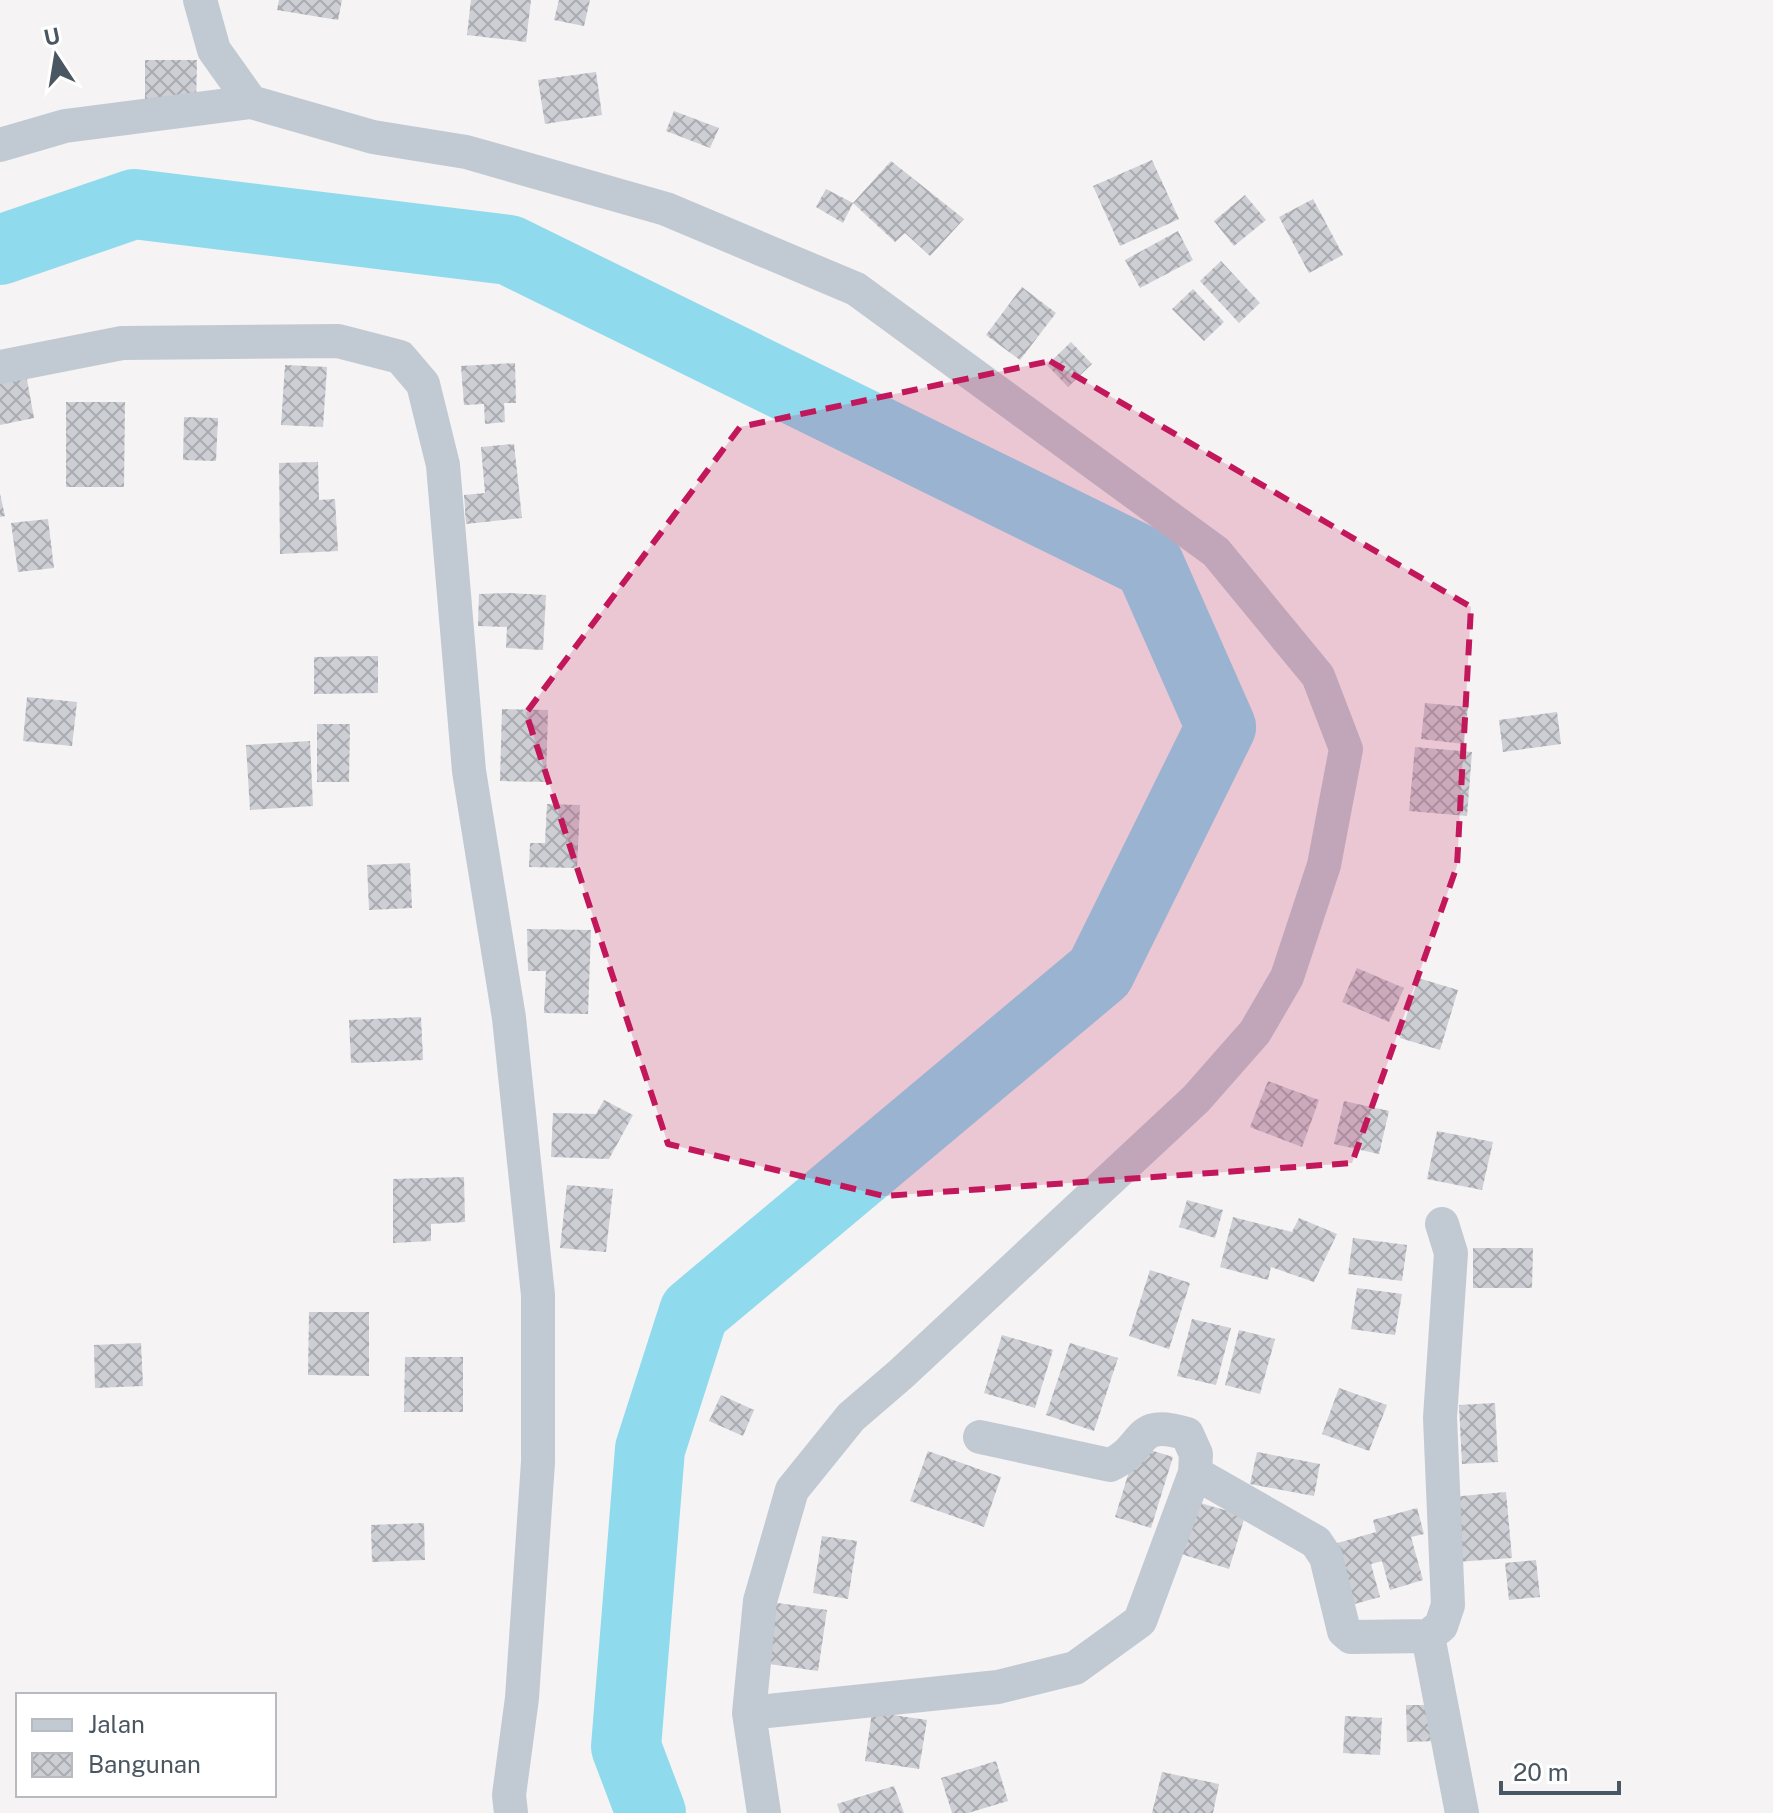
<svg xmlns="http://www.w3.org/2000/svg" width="1773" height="1813" viewBox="0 0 1773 1813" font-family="'Public Sans',sans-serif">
	<defs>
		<pattern id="building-cross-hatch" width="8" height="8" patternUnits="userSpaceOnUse" patternTransform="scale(2)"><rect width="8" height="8" fill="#cdcfd5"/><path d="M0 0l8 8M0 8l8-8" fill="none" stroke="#a8abb0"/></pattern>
	</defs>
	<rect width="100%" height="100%" fill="#f5f3f3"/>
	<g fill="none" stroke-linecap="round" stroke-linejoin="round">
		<!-- river -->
		<path stroke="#90daee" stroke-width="70" d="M0,250l134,-46 375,46 640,314 72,163 -121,245 -406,340 -44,137 -24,298 25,66"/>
	</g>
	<!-- building -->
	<path fill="url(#building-cross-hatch)" d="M279,0h63l-4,20 -61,-10z
		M471,0h60l-5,42 -59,-7z
		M559,0h31l-6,26 -30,-6z
		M145,60h52l-1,47h-51z
		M596,72l6,43 -57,9 -7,-44z
		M674,111l45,17 -9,20 -44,-17z
		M1152,160l27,59 -59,27 -27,-60z
		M891,161l73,58 -34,37 -25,-23 -10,9 -42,-39 -10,20 -27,-16 10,-18 27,14z
		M1245,195l21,25 -32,26 -20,-25z
		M1313,199l30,56 -34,18 -30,-56z
		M1178,231l15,29 -53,28 -15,-28z
		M1221,261l39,42 -21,20 -39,-42z
		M1022,287l34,26 -36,47 -34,-25z
		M1193,289l31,33 -20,19 -32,-32z
		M1071,342l21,22 -24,23 -21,-22z
		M515,363l1,40h-12l1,19 -20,2 -1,-20 -20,1 -3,-39z
		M285,365l42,2 -4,60 -42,-2z
		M26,374l8,44 -34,7v-46z
		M66,402h59l-1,85h-58z
		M184,417l34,1 -2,43 -33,-1z
		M514,444l8,74 -56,6 -2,-29 21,-2 -4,-46z
		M318,462l1,38 16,-1 3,52 -58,3 -1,-91z
		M0,494l5,22 -5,1z
		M48,519l6,49 -36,4 -7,-49z
		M509,593l37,2 -3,55 -37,-2 1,-21 -29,-1 1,-32z
		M378,656v37l-64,1v-37z
		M27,697l50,5 -5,44 -49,-5z
		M1425,703l43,4 -4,37 -43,-5z
		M502,709l46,1 -2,72 -46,-1z
		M1557,712l4,32 -58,8 -4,-32z
		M317,724h33l-1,58h-32z
		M310,741l3,65 -63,4 -4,-65z
		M1415,747l57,5 -5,64 -58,-5z
		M547,804l33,1 -3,63 -48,-1 1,-24h15z
		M410,863l2,45 -43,2 -2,-45z
		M527,929l64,1 -3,84 -44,-1 2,-42h-18z
		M1357,968l47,20 -15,34 -47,-20z
		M1418,978l40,12 -18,60 -40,-12z
		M421,1017l2,43 -72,3 -2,-43z
		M1268,1081l51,19 -17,47 -52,-20z
		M604,1100l29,15 -24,44 -58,-2 2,-44 43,1z
		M1344,1101l45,10 -10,43 -45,-10z
		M1437,1131l56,11 -11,48 -55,-11z
		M464,1177l1,45 -34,2v17l-38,2v-64z
		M567,1185l46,4 -7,63 -46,-4z
		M1187,1200l36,10 -8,28 -36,-11z
		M1233,1217l59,15 7,-14 38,16 -23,48 -43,-15 -3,13 -48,-13z
		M1353,1238l54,7 -5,36 -54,-7z
		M1473,1248h60l-1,40h-59z
		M1150,1270l40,13 -21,66 -40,-13z
		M1357,1288l45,6 -7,41 -44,-6z
		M309,1312h60v64l-61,-1z
		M1192,1319l39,9 -15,57 -39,-9z
		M1239,1330l36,9 -15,55 -35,-9z
		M1002,1335l51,15 -18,58 -51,-15z
		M141,1343l2,43 -48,2 -1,-43z
		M1070,1343l48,15 -24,73 -48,-16z
		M405,1357h58v55h-59z
		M1339,1388l48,17 -18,46 -47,-17z
		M721,1395l33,15 -11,26 -34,-15z
		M1495,1403l3,59 -36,2 -3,-59z
		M1137,1446l36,11 -22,71 -36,-11z
		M928,1451l73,26 -17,50 -74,-26z
		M1257,1452l63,12 -6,32 -64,-12z
		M1506,1492l6,66 -56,4 -5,-65z
		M1197,1502l48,14 -16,53 -48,-15z
		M1417,1508l7,26 -13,3 12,43 -33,10 -8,-29 -11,3 9,33 -29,8 -17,-61 42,-12 -3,-12z
		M424,1523l1,37 -53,2 -1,-37z
		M822,1536l35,5 -9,58 -35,-6z
		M1536,1560l4,37 -31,3 -4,-37z
		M771,1602l56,8 -9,61 -56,-8z
		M1406,1705h29l1,36 -29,1z
		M872,1712l55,8 -8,49 -54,-8z
		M1345,1716l37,2 -2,37 -37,-2z
		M996,1761l12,40 -40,12h-16l-11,-35z
		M1162,1772l57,12 -6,29h-61z
		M894,1786l10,27h-64l-3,-9z"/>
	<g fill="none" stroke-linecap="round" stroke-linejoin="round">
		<!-- minor -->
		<path stroke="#c1cad2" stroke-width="34" d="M200,0l14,50 37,52 122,35 93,15 200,57 190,80 360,263 102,124 28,73 -22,116 -37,112 -32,55 -59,67 -295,275 -50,43 -59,73 -32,111 -11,112 15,100
			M0,145l65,-19 186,-24
			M0,367l122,-24 216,-2 62,16 23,27 20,81 26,306 40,247 29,277v167l-16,236 -13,97 2,18
			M1195,1473l121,69 10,15 18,74 7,6 77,-1 13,-10 7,-21 -8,-187 11,-165 -9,-29
			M1428,1636l34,177
			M749,1713l249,-26 77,-19 65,-47 55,-148 1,-19 -9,-20c-54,-17 -39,14 -77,31l-130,-28"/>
	</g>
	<!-- marked area -->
	<path fill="#c2185b" fill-opacity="0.2" stroke="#c2185b" stroke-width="6" stroke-dasharray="16 10" stroke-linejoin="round" d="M1050,361l421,246 -14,259 -105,297 -468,33 -216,-52 -142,-431 214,-286z"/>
	<!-- legend -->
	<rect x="16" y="1693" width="260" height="104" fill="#ffffff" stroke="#b7bbc0" stroke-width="2"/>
	<rect x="32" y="1719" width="40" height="12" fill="#c1cad2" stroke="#b7bbc0" stroke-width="2"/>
	<text x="88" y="1733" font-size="24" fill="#4a5661">Jalan</text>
	<rect x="32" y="1753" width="40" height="24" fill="url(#building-cross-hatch)" stroke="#b7bbc0" stroke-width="2"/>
	<text x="88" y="1773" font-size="24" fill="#4a5661">Bangunan</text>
	<!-- north arrow -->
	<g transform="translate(56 56) rotate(348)" stroke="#ffffff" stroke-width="6" paint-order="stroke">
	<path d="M0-6L14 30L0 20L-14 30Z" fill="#4a5661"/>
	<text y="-12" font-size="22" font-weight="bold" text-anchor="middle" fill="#4a5661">U</text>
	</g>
	<!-- scale -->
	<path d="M1501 1781v12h118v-12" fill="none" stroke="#4a5661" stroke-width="4"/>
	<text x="1513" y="1781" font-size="24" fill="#4a5661" stroke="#ffffff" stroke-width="6" paint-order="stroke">20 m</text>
</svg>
